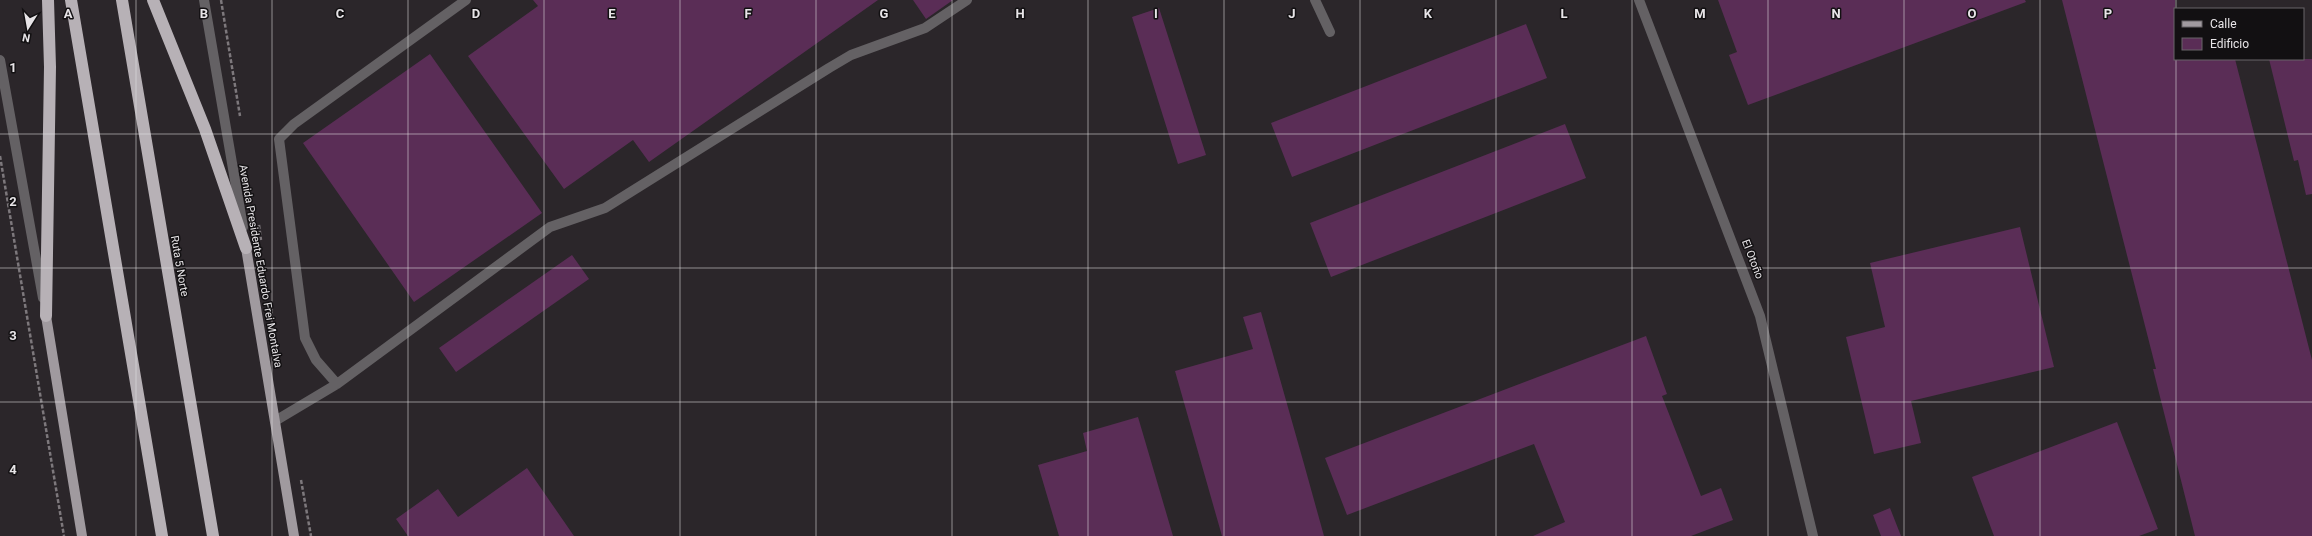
<svg xmlns="http://www.w3.org/2000/svg" width="2312" height="536" viewBox="0 0 2312 536" font-family="Roboto,sans-serif">
	<rect width="100%" height="100%" fill="#2b262a"/>
	<!-- building -->
	<path fill="#5a2d56" d="M533,0h345l-229,162 -16,-22 -69,49 -96,-133 70,-50z
		M913,0h40l-27,19z
		M1718,0h307l1,2 -278,103 -19,-50 8,-3z
		M2062,0h113v59h60l77,301v176h-117l-42,-167h3z
		M1159,8l47,147 -28,9 -46,-147z
		M1526,24l21,54 -255,99 -21,-54z
		M430,54l112,159 -128,89 -111,-159z
		M2269,59h43v135l-6,1 -8,-35 -4,1z
		M1565,124l21,54 -255,99 -21,-54z
		M2020,227l34,140 -143,34 10,42 -47,11 -28,-117 39,-10 -15,-64z
		M572,255l17,24 -133,93 -17,-24z
		M1261,312l43,152 20,72h-102l-47,-165 78,-22 -10,-32z
		M1646,336l21,58 -5,2 39,100 20,-8 12,32 -42,16h-158l32,-14 -31,-78 -187,71 -22,-57z
		M1138,417l35,119h-114l-21,-71 49,-14 -4,-18z
		M2117,422l41,107 -19,7h-145l-22,-59z
		M527,468l47,68h-166l-12,-17 42,-30 20,28z
		M1890,508l11,28h-20l-8,-21z"/>
	<g fill="none" stroke-linecap="round" stroke-linejoin="round">
		<!-- path -->
		<path stroke="#7d787c" stroke-width="2.5" stroke-dasharray="4 2" stroke-linecap="butt" d="M221,0l19,116
			M0,156l64,380
			M259,225l2,15
			M301,480l10,56"/>
		<!-- minor -->
		<path stroke="#646164" stroke-width="10" d="M204,0l39,227
			M1315,0l15,32
			M1639,0l121,316 53,220
			M0,60l43,238
			M337,384l-21,-24 -11,-22 -26,-199 15,-15 172,-124
			M275,421l62,-37 213,-157 55,-19 224,-140 22,-13 74,-27 42,-28"/>
		<!-- major -->
		<path stroke="#a09a9f" stroke-width="10" d="M246,248l48,288
			M46,316l36,220"/>
		<!-- highway -->
		<path stroke="#b7b1b6" stroke-width="12" d="M71,0l91,536
			M122,0l91,536
			M153,0l52,129 41,119
			M46,316l4,-249 -2,-67"/>
	</g>
	<!-- grid -->
	<path fill="none" stroke="#e8e5e8" stroke-width="1" stroke-opacity="0.55" d="M136,0v536M272,0v536M408,0v536M544,0v536M680,0v536M816,0v536M952,0v536M1088,0v536M1224,0v536M1360,0v536M1496,0v536M1632,0v536M1768,0v536M1904,0v536M2040,0v536M2176,0v9M2176,59v477M0,134h2312M0,268h2312M0,402h2312"/>
	<g text-anchor="middle" stroke-width="3" stroke-linejoin="round" paint-order="stroke">
		<!-- street labels -->
		<g font-size="11" fill="#e8e5e8" stroke="#121012">
			<text transform="translate(1753 259) rotate(69)" y="4">El Otoño</text>
			<text transform="translate(180 266) rotate(80)" y="4">Ruta 5 Norte</text>
			<text transform="translate(261 266) rotate(80)" y="4">Avenida Presidente Eduardo Frei Montalva</text>
		</g>
	</g>
	<g font-size="13" text-anchor="middle" font-weight="bold" fill="#e8e5e8" stroke="#121012" stroke-width="3" stroke-linejoin="round" paint-order="stroke">
		<text x="68" y="18">A</text>
		<text x="204" y="18">B</text>
		<text x="340" y="18">C</text>
		<text x="476" y="18">D</text>
		<text x="612" y="18">E</text>
		<text x="748" y="18">F</text>
		<text x="884" y="18">G</text>
		<text x="1020" y="18">H</text>
		<text x="1156" y="18">I</text>
		<text x="1292" y="18">J</text>
		<text x="1428" y="18">K</text>
		<text x="1564" y="18">L</text>
		<text x="1700" y="18">M</text>
		<text x="1836" y="18">N</text>
		<text x="1972" y="18">O</text>
		<text x="2108" y="18">P</text>
		<text x="13" y="72">1</text>
		<text x="13" y="206">2</text>
		<text x="13" y="340">3</text>
		<text x="13" y="474">4</text>
	</g>
	<!-- legend -->
	<rect x="2174" y="8" width="130" height="52" fill="#121012" stroke="#686568"/>
	<rect x="2182" y="21" width="20" height="6" fill="#a09a9f" stroke="#686568"/>
	<text x="2210" y="28" font-size="12" fill="#e8e5e8">Calle</text>
	<rect x="2182" y="38" width="20" height="12" fill="#5a2d56" stroke="#686568"/>
	<text x="2210" y="48" font-size="12" fill="#e8e5e8">Edificio</text>
	<!-- north arrow -->
	<g transform="translate(28 28) rotate(191)" stroke="#121012" stroke-width="3" paint-order="stroke">
	<path d="M0-3L7 15L0 10L-7 15Z" fill="#e8e5e8"/>
	<text y="-6" font-size="11" font-weight="bold" text-anchor="middle" fill="#e8e5e8">N</text>
	</g>
</svg>
